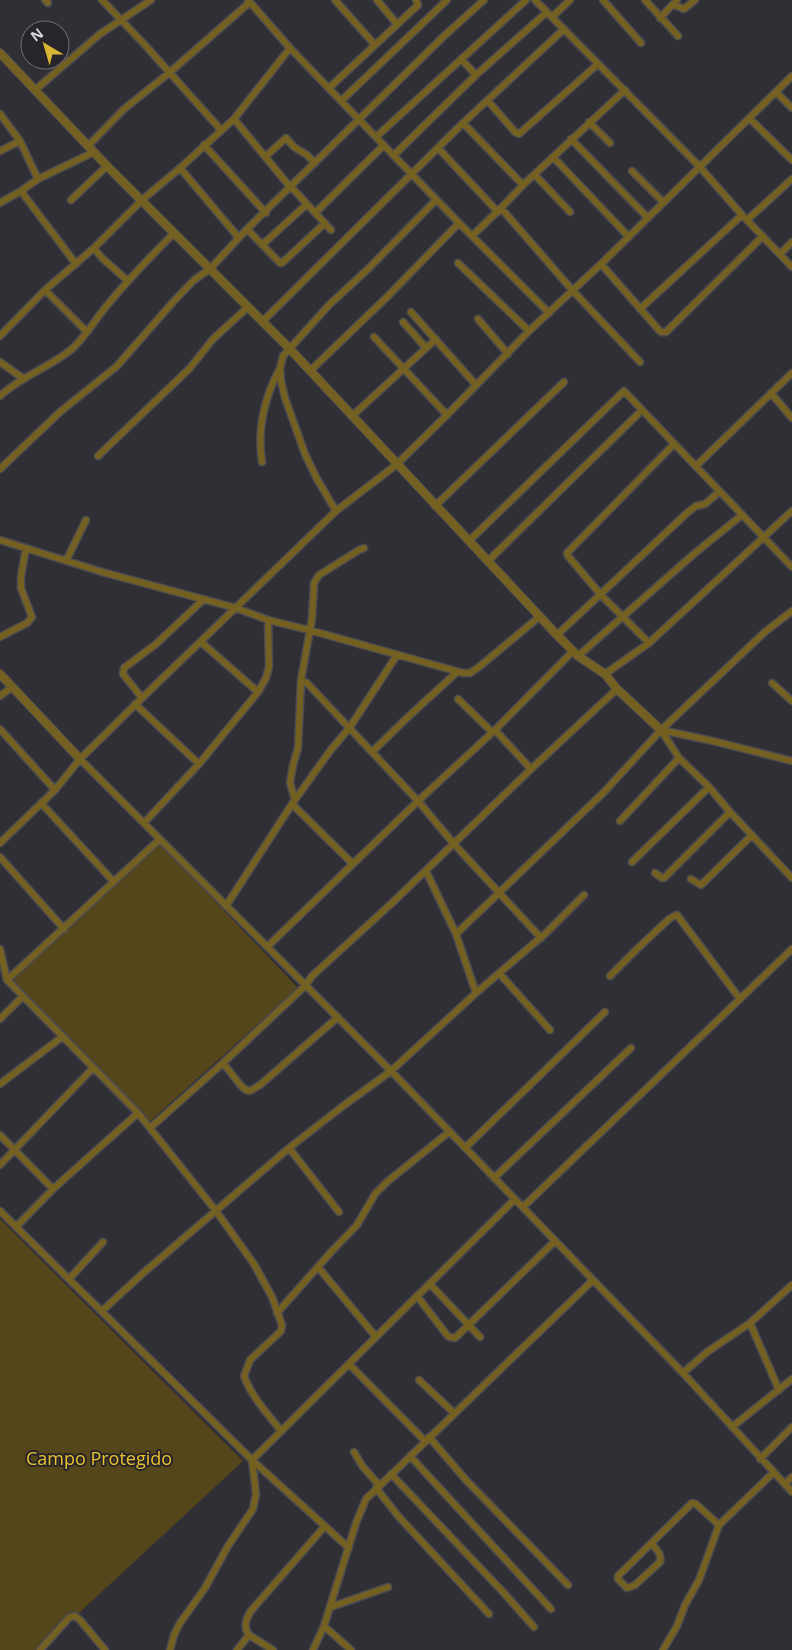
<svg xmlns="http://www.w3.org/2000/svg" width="792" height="1650" viewBox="0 0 792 1650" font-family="'Open Sans',sans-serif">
	<rect width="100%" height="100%" fill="#302f35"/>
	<!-- green -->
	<path fill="#54461a" d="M156,839l142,149 -152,137 -138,-147z
		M0,1219l243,242 -204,189h-39z"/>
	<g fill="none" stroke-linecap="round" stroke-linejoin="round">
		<defs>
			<path id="minor" d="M45,0l3,3
				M102,0l42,44 77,86
				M248,0l42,48 51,53 118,122 90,90
				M335,0l40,45
				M377,0l20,24
				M535,0l164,166 43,49 50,52
				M603,0l38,43
				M645,0l33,36
				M674,5l10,4 11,-9
				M552,17l18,-17
				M660,18l17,-18
				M461,59l15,16
				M329,88l89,-83 -2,-5
				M35,90l65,-56 51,-34
				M776,92l16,16
				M341,101l106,-101
				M488,101l27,31 4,2 79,-70
				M0,114l20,27 18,38
				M749,118l43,42
				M234,119l57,69 3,2 37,40
				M589,122l21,21
				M463,123l60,62
				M376,137l150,-137
				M571,139l77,79
				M89,145l35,-36 45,-36 81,-71
				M204,145l62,68
				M438,148l60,64
				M0,151l20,-10
				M394,155l82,-80 71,-63
				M266,156l20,-18 8,9 13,8 8,8
				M553,157l76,80
				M180,168l59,70
				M632,171l31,31
				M535,175l35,37
				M21,191l55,73
				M71,200l36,-34
				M0,203l21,-12 17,-12 56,-27
				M501,208l72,83 67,71
				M315,213l69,-68
				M747,220l45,-41
				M247,229l33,34h2l43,-40
				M472,236l29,-28 22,-23 102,-95
				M262,245l45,-41
				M94,248l8,10 26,23
				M780,254l12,-12
				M458,263l71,68
				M601,264l57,65 3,3h5l97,-96
				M45,290l42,42
				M640,309l102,-94
				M411,312l65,73
				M478,319l30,35
				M262,322l201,-199 101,-94
				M403,322l23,26
				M0,336l45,-46 49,-42 48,-48 38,-32 54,-49 56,-71
				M374,337l73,78
				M0,362l24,17
				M310,371l79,-76 70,-72
				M771,393l21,25
				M0,396c21,-20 51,-29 73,-48 14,-13 23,-30 36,-45 20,-24 42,-47 65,-70
				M352,416l84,-77
				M98,456l92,-88 23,-29 35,-32
				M262,462c-5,-33 2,-63 17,-92
				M696,466l96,-93
				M0,469l60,-57 57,-46 56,-64 21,-22 16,-11 37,-40 196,-192 41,-37
				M435,506l129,-124
				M336,511l-19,-32 -12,-25 -20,-56 -4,-17 -1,-12 3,-13 46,-51 40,-37 67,-68
				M0,540l102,32 134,36 32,12 41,10 154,43h7l9,-6 60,-50
				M469,541l155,-150 168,176
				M66,561l20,-41
				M488,561l150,-147
				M557,635l131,-123 8,-6 9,-2 14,-12
				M0,637l27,-14 5,-6 -11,-29v-12l5,-28
				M201,642l57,50
				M649,643l-48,-48 -33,-39 -1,-3 107,-109
				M578,656l117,-103 47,-38
				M605,674l44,-31 143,-132
				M301,680l6,3 111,118 36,43 87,94
				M772,683l20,18
				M0,696l12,-9
				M142,698l-19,-24 1,-6 32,-24 48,-45
				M458,699l34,33
				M135,704l64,60
				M0,729l55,61
				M495,730l36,39
				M661,730l18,28 30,29 21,25 62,66
				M661,730l52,11 79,20
				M372,752l37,-36 48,-44
				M80,759l311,312 292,302 109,119
				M295,800l-5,-17 3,-18 5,-17 3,-68 11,-61 2,-36 5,-8 40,-25 5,-2
				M41,803l73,79
				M292,804l61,60
				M620,821l59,-63
				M144,823l55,-59 59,-72 8,-14 3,-11 -1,-47
				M0,843l55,-53 25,-31 62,-61 194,-187 60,-46 51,-50 82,-84 72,-67 191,-188
				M0,857l64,72
				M632,862l77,-75
				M655,873l7,5h2l66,-66
				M691,879l10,6 51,-50
				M226,906l66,-102 38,-53 20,-24 47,-72
				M456,934l148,-142 57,-62 105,-99 26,-20
				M267,947l151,-146 77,-71 78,-79
				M0,949l7,31 131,133 78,98 38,53 18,33 10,28 -1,6 -31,29 -6,16c7,20 24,38 37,55
				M499,973l51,57
				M610,976l28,-28 31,-29 5,-3 3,-1 63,84
				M7,980l153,-141
				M476,993l70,-60 38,-38
				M0,1019l22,-22
				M223,1063l19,24 4,3 4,1 10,-6 78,-68
				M0,1084l62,-47
				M150,1128l73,-65 83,-78 6,-9 80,-73 139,-134 86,-80
				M0,1135l53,54
				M289,1148l50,64
				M465,1148l140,-136
				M0,1165l93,-97
				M494,1178l137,-130
				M523,1207l269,-258
				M0,1211l252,249 97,88
				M16,1227l37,-38 85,-76
				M318,1267l58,70
				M69,1279l34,-37
				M430,1284l50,53
				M417,1296l30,39 2,2 6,1 100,-97
				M102,1311l40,-37 147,-126 54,-42 48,-35 85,-78 -20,-59 -30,-63
				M277,1313l54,-61 26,-27 18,-31 13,-13 61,-49
				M750,1323l29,67
				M349,1364l76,77
				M683,1373l24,-21 43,-29 42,-38
				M419,1380l35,33
				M732,1427l60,-48
				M429,1437l37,43 102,105
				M354,1452l9,15 16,18
				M410,1456l141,153
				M760,1459l32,-32
				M391,1474l112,118 31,35
				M785,1484l7,-7
				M376,1488l23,29 90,97
				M652,1544c4,5 10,10 8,18l-25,23 -8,3 -9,-9v-3l74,-73 4,1 23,21
				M331,1607l57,-20
				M324,1626l27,24
				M249,1635c-6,-8 -3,-15 1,-23l75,-86
				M40,1650l28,-31 2,-2 5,-1 5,4 25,30
				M170,1650l4,-15 6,-12 25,-35 23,-42 25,-37 3,-15 -4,-34 263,-261
				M237,1650l12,-15 24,15
				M313,1650l11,-24 32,-103 10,-24 226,-218
				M663,1650l14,-24 8,-21 14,-25 20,-55 55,-53"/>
			<path id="tertiary" d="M0,53l107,113 182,182 268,287 21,21 27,18 12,15 44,41
				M0,674l80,85"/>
		</defs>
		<!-- minor casing -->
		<use href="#minor" stroke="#4b4a50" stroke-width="9"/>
		<!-- tertiary casing -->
		<use href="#tertiary" stroke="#4b4a50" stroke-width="10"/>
		<!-- minor -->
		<use href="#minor" stroke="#746122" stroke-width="6"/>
		<!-- tertiary -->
		<use href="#tertiary" stroke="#746122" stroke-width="8"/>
	</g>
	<g text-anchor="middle" stroke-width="4" stroke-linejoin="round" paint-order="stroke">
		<!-- park labels -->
		<g font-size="18" fill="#eac12d" stroke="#27252b">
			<text x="99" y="1465">Campo Protegido</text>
		</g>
	</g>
	<!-- north arrow -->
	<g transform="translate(45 45) rotate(322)"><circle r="24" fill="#27252b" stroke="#6f6d72"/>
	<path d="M0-4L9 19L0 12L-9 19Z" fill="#d8b434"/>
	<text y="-8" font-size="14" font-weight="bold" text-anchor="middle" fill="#dad9dd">N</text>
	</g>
</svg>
